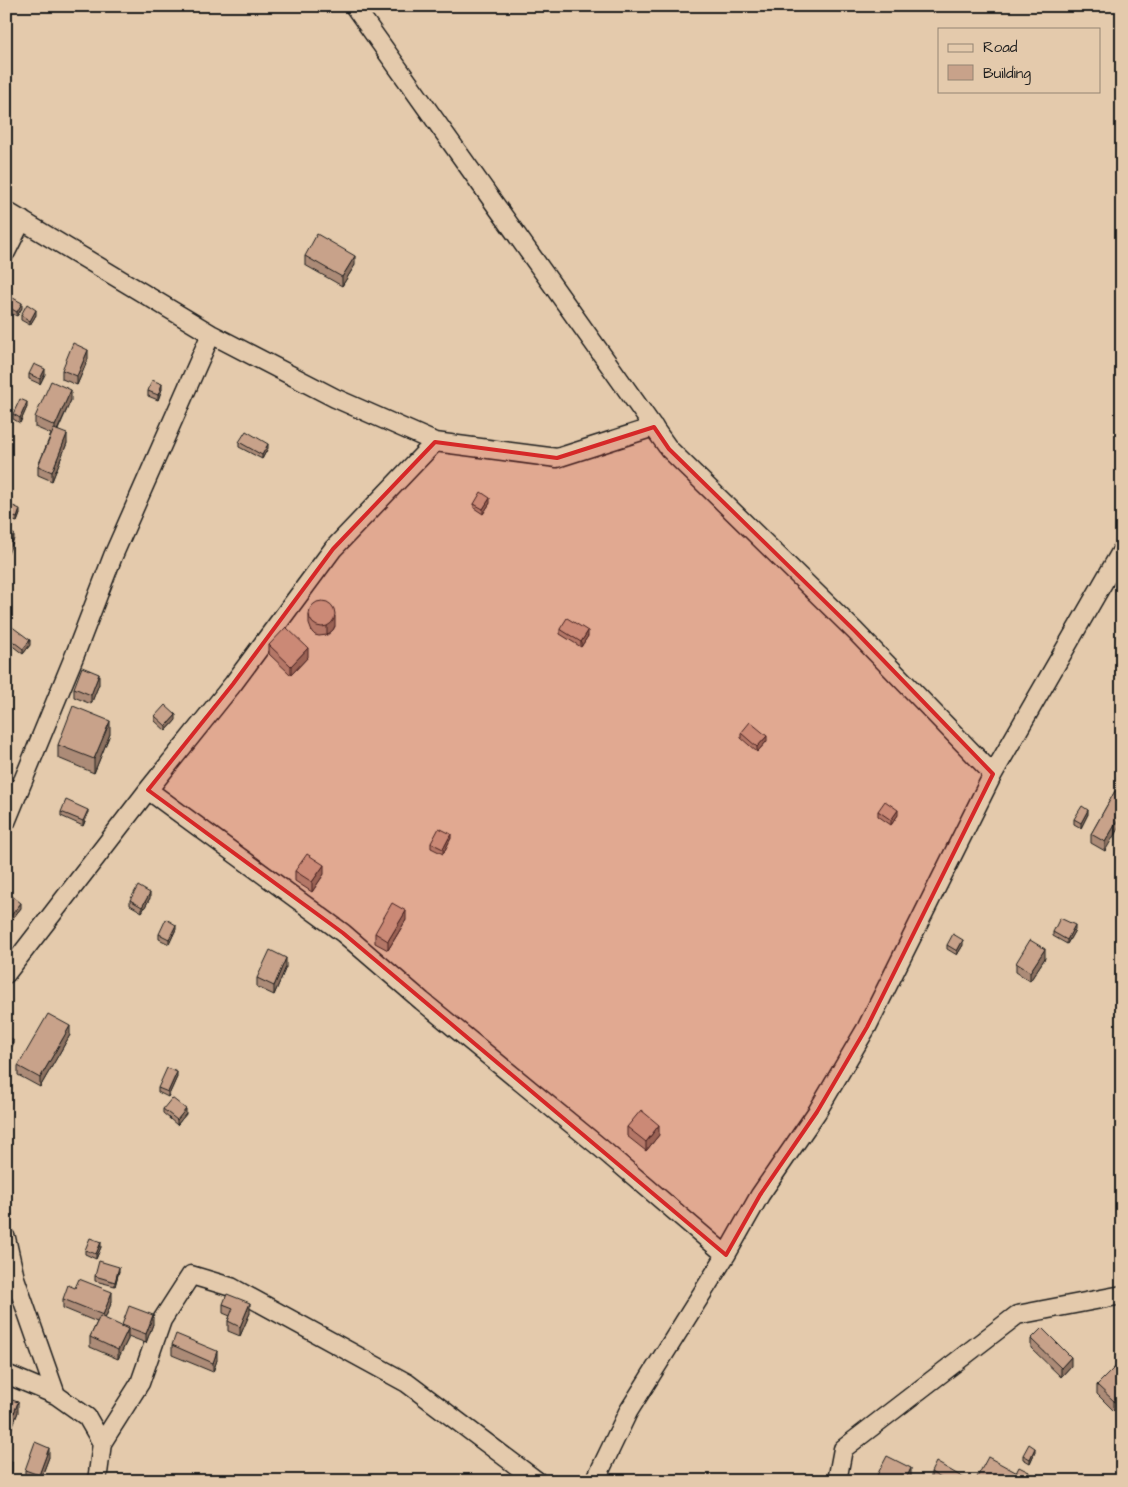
<svg xmlns="http://www.w3.org/2000/svg" width="1128" height="1487" viewBox="0 0 1128 1487" font-family="'Architects Daughter',sans-serif">
	<rect width="100%" height="100%" fill="#e4caac"/>
	<filter id="ink" filterUnits="userSpaceOnUse"><feTurbulence type="fractalNoise" baseFrequency=".02" numOctaves="2"/><feDisplacementMap in="SourceGraphic" scale="10" xChannelSelector="R" yChannelSelector="G"/><feConvolveMatrix kernelMatrix="1 2 1 2 8 2 1 2 1" color-interpolation-filters="sRGB"/></filter>
	<g filter="url(#ink)">
		<g fill="none" stroke-linecap="round" stroke-linejoin="round">
			<defs>
				<path id="minor" d="M354,6l315,443 186,182 138,143
					M6,211l205,123 124,64 100,44
					M6,252l16,-32
					M148,790l195,143 79,68 180,148 124,106
					M6,822l70,-170 37,-96 98,-222
					M6,974l142,-184 85,-106 100,-135 102,-107 122,16 97,-31
					M6,1238l9,40 41,117
					M6,1374l50,21 31,22 15,26 -5,38
					M102,1443l38,-60 22,-63 29,-45 40,12 176,96 130,98
					M595,1481l33,-69 98,-157 34,-60 57,-83 50,-85 126,-253 129,-224
					M837,1481l6,-32 174,-134 105,-20"/>
			</defs>
			<!-- minor casing -->
			<use href="#minor" stroke="#1c1c1c" stroke-width="21"/>
			<!-- minor -->
			<use href="#minor" stroke="#e4caac" stroke-width="18"/>
		</g>
		<!-- wall -->
		<path fill="#ac8b77" stroke="#1c1c1c" d="M305,256l50,9 -13,21 -37,-21z
			M8,307l14,1 -5,8 -9,-4z
			M21,315h15l-6,10 -9,-5z
			M88,359l-11,26 -15,-6v-9z
			M29,374h16l-5,10 -11,-5z
			M162,389l-4,11 -10,-4v-5z
			M71,400l-13,30 9,13 -15,38 -14,-6v-9l13,-32 -16,-7v-10z
			M27,407l-7,16 -7,-4v-5z
			M239,442l29,6 -6,11 -23,-12z
			M490,503l-7,11 -9,-6v-4z
			M20,514l-3,8 -7,-2v-5z
			M309,615l26,11 -2,4 -6,5 -8,1 -4,-1 -3,-3 -3,-8z
			M560,629l28,7 -7,11 -21,-13z
			M6,632l24,13 -7,9 -17,-13z
			M269,645l39,12 -17,18 -22,-21z
			M99,684l-8,20 -17,-7v-9z
			M155,716l21,4 -10,11 -11,-10z
			M741,733l26,8 -10,11 -16,-14z
			M110,734l-16,39 -36,-15v-13z
			M1115,791l-10,60 -14,-8v-9z
			M878,811l20,4 -7,10 -13,-9z
			M61,812l27,2 -5,12 -22,-10z
			M1088,814l-7,14 -7,-4v-5z
			M451,838l-8,16 -12,-6v-5z
			M295,871l29,3 -12,18 -17,-11z
			M6,893l15,15 -12,15 -3,-3z
			M150,898l-8,14 -12,-7v-5z
			M406,920l-18,30 -13,-7v-10z
			M176,929l-7,15 -10,-5v-5z
			M1075,930l-8,14 -14,-8v-4z
			M947,945h16l-6,10 -10,-6z
			M1045,958l-15,23 -14,-9v-9z
			M286,967l-12,28 -17,-8v-9z
			M70,1035l-30,52 -22,-12v-9z
			M177,1077l-9,20 -10,-5v-4z
			M163,1109l23,5 -9,11 -14,-12z
			M627,1127l32,8 -13,16 -19,-15z
			M1122,1240v20l-5,-3v-9z
			M101,1247l-5,12 -11,-5v-4z
			M119,1271l-4,15 -20,-5v-5z
			M75,1288l37,13 -7,18 17,8v-2l31,-1 -7,19 -18,-7v3l-10,20 -28,-12v-10l7,-15 -34,-14v-9z
			M223,1304l27,9 -10,23 -12,-5v-10l2,-5 -7,-3z
			M1031,1339l40,27 -10,11 -30,-29z
			M172,1345l45,15 -4,12 -41,-17z
			M1122,1360l-8,51 -17,-17v-9z
			M6,1398l12,14 -8,21 -4,-1z
			M1035,1452l-5,11 -7,-4v-4z
			M49,1457l-9,24h-10l-5,-2v-9z
			M931,1472l38,9h-38z"/>
		<!-- shaded-wall -->
		<path fill="#8c7161" stroke="#1c1c1c" d="M355,256v9l-13,21v-9z
			M22,303v5l-5,8v-4z
			M36,310v5l-6,10v-4z
			M88,350v9l-11,26v-9z
			M45,369v5l-5,10v-5z
			M162,384v5l-4,11v-5z
			M71,390v10l-16,35v-9z
			M27,402v5l-7,16v-5z
			M67,434v9l-15,38v-9z
			M268,444v4l-6,11v-4z
			M490,498v5l-7,11v-5z
			M20,509v5l-3,8v-4z
			M14,534v5l-6,15v-5z
			M335,616v10l-2,4 -6,5v-9z
			M588,631v5l-7,11v-5z
			M30,640v5l-7,9v-5z
			M308,648v9l-17,18v-9z
			M99,674v10l-8,20v-9z
			M176,715v5l-10,11v-5z
			M110,721v13l-16,39v-14z
			M767,736v5l-10,11v-5z
			M88,810v4l-5,12v-5z
			M898,810v5l-7,10v-5z
			M1088,810v4l-7,14v-5z
			M1122,813v9l-17,29v-9z
			M451,834v4l-8,16v-5z
			M324,865v9l-12,18v-10z
			M150,893v5l-8,14v-5z
			M21,903v5l-12,15v-5z
			M406,911v9l-18,30v-9z
			M176,925v4l-7,15v-5z
			M1075,925v5l-8,14v-4z
			M963,940v5l-6,10v-4z
			M1045,949v9l-15,23v-9z
			M286,958v9l-12,28v-9z
			M70,1026v9l-30,52v-9z
			M13,1040v5l-7,11v-5z
			M177,1072v5l-9,20v-5z
			M186,1109v5l-9,11v-5z
			M659,1125v10l-13,16v-9z
			M101,1242v5l-5,12v-5z
			M119,1267v4l-4,15v-4z
			M112,1292v9l-9,23v-9z
			M250,1303v10l-10,23v-9z
			M153,1315v9l-7,19v-9z
			M128,1329v10l-10,20v-9z
			M217,1351v9l-4,12v-9z
			M1071,1357v9l-10,11v-9z
			M1122,1393v10l-8,8v-10z
			M18,1402v10l-8,21v-9z
			M49,1448v9l-9,24h-1v-6z
			M1035,1448v4l-5,11v-4z
			M12,1462v9l-4,10h-2v-4z
			M911,1468v10l-1,3h-5z
			M1029,1472v5l-2,4h-3z"/>
		<!-- building -->
		<path fill="#c8a28a" stroke="#1c1c1c" d="M317,234l38,22 -13,21 -37,-21z
			M13,298l9,5 -5,9 -9,-5z
			M27,304l9,6 -6,11 -9,-6z
			M73,343l15,7 -11,26 -15,-6z
			M34,364l11,5 -5,10 -11,-5z
			M152,380l10,4 -4,11 -10,-4z
			M51,381l20,9 -16,36 -20,-9z
			M20,399l7,3 -7,16 -7,-4z
			M54,429l13,5 -15,38 -14,-6z
			M246,431l22,13 -6,11 -23,-13z
			M481,492l9,6 -7,11 -9,-5z
			M13,506l7,3 -3,9 -7,-3z
			M6,531l8,3 -6,15h-2z
			M309 614a13 13 0 1 1 26 0a13 13 0 1 1-26 0Z
			M567,618l21,13 -7,11 -21,-13z
			M11,626l19,14 -7,9 -17,-13v-4z
			M286,627l22,21 -17,18 -22,-21z
			M82,667l17,7 -8,21 -17,-7z
			M165,705l11,10 -10,11 -11,-10z
			M73,706l37,15 -16,38 -36,-14z
			M750,722l17,14 -10,11 -16,-14z
			M1115,791l7,4v18l-17,29 -14,-8z
			M66,800l22,10 -5,11 -22,-9z
			M885,801l13,9 -7,10 -13,-9z
			M1082,806l6,4 -7,13 -7,-4z
			M439,828l12,6 -8,15 -12,-6z
			M307,854l17,11 -12,17 -17,-11z
			M138,886l12,7 -8,14 -12,-7z
			M7,892l14,11 -12,15 -3,-2v-23z
			M392,903l14,8 -18,30 -13,-8z
			M1060,918l15,7 -8,15 -14,-8z
			M166,919l10,6 -7,14 -10,-5z
			M953,934l10,6 -6,11 -10,-6z
			M1030,940l15,9 -15,23 -14,-9z
			M270,950l16,8 -12,28 -17,-8z
			M48,1014l22,12 -30,52 -22,-12z
			M8,1037l5,3 -7,11v-11z
			M167,1068l10,4 -9,20 -10,-4z
			M172,1098l14,11 -9,11 -14,-11z
			M641,1110l18,15 -13,17 -19,-15z
			M90,1238l11,4 -5,12 -11,-4z
			M1122,1240v11l-5,-3z
			M99,1261l20,6 -4,15 -20,-6z
			M79,1279l33,13 -9,23 -40,-16 5,-14 7,3z
			M227,1294l23,9 -10,24 -12,-6 5,-13 -10,-4z
			M129,1306l24,9 -7,19 -24,-9z
			M100,1316l28,13 -10,21 -28,-13z
			M1042,1328l29,29 -10,11 -30,-29z
			M176,1334l41,17 -4,12 -41,-18z
			M1122,1360v33l-8,8 -17,-16z
			M6,1398l12,4 -8,22 -4,-1z
			M35,1442l14,6 -10,27 -14,-5z
			M1029,1444l6,4 -5,11 -7,-4z
			M887,1456l24,12 -6,13h-31z
			M988,1457l33,18 -3,6h-43z
			M6,1460l6,2 -6,15z
			M936,1462l33,19h-23l-15,-9z
			M1019,1467l10,5 -5,9 -3,-1v-5l-5,-2z"/>
	</g>
	<!-- marked area -->
	<path fill="#d62828" fill-opacity="0.2" stroke="#d62828" stroke-width="4" stroke-linejoin="round" d="M654,427l15,22 186,182 138,143 -126,253 -50,85 -57,83 -34,60 -383,-322 -195,-143 85,-106 100,-135 102,-107 122,16z"/>
	<!-- margin -->
	<rect width="1128" height="1487" fill="none" stroke="#e4caac" stroke-width="25"/>
	<rect x="12" y="12" width="1103" height="1462" fill="none" stroke="#1c1c1c" stroke-width="2" filter="url(#ink)"/>
	<!-- legend -->
	<rect x="938" y="28" width="162" height="65" fill="#e4caac" stroke="#948472"/>
	<rect x="948" y="44" width="25" height="8" fill="#e4caac" stroke="#948472"/>
	<text x="983" y="52" font-size="15" fill="#1c1c1c">Road</text>
	<rect x="948" y="65" width="25" height="15" fill="#c8a28a" stroke="#948472"/>
	<text x="983" y="78" font-size="15" fill="#1c1c1c">Building</text>
</svg>
